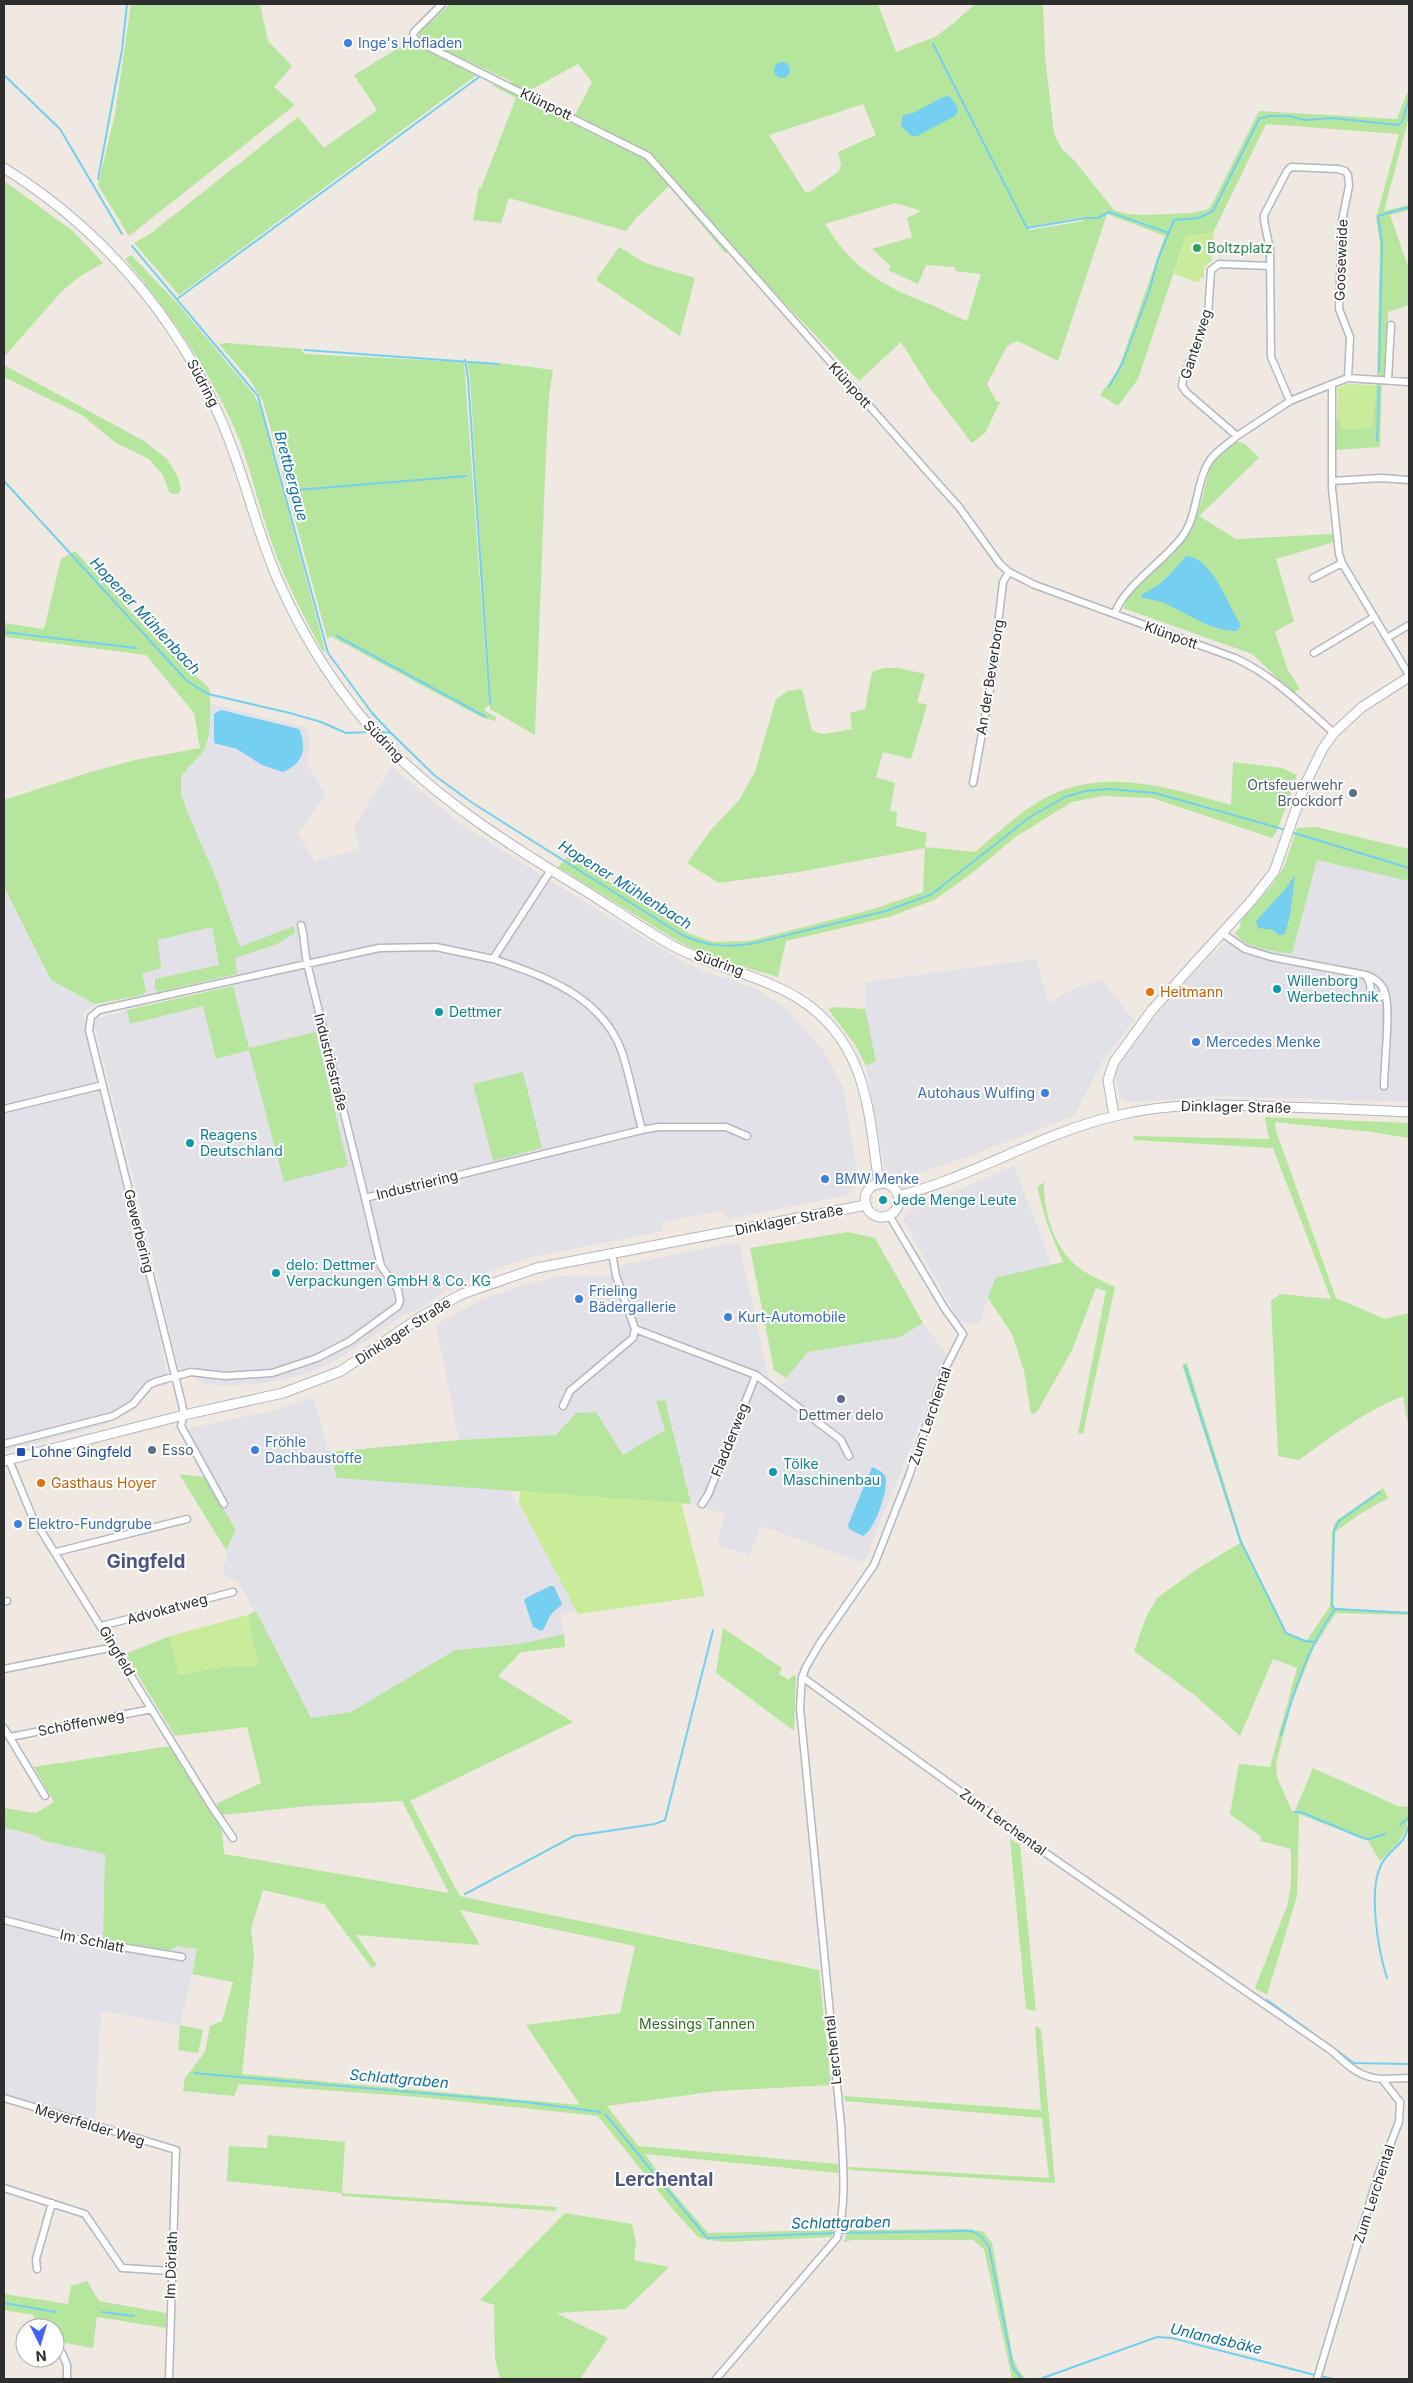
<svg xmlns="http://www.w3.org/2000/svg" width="1413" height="2383" viewBox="0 0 1413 2383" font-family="Inter,sans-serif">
	<rect width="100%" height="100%" fill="#efe9e1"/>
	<!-- industrial -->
	<path fill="#e3e1e8" d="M211,704l94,23 5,12 -3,25 19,30 -28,39 17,29 45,-14 -6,-22 38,-59 71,59 89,56 128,78 23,11 53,17 31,22 37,41 19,36 15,94 -10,14 -120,24 -5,-8 -62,11 2,9 -136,27 -68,25 -38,25 -17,7 -67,45 -34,15 -39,8 -42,3 -24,-4 -2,-6 -16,1 -37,-160 -50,-197 34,-10 106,-24 4,-12 -3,-16 43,-14 16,-17 -53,21 -24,-70 -29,-67 -6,-18v-17l22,-24 4,-9z
		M1317,860l92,21v221l-193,-6 -80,6 -9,-1 -7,-4 -5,-18 2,-9 11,-21 57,-67 50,-49 4,6 53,15z
		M4,888l47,92 44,24 -12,10 17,81 54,215 15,75 -16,3 -19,20 -30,17 -100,27z
		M212,927l7,39 -64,13 -2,4 5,9 -15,3 3,-4 -4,-17 19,-6 -4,-28z
		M1036,959l13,45 21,-13 31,-12 33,41 -32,42 -28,54 -129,49 -42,12h-7l-6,-4 -6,-6 -18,-101 10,-5 -11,-52v-27z
		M1014,1166l38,99 -57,13 -16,46 -19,-2 -57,-102 6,-9z
		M739,1242l29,134 11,10 29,-34 92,-15 23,-14 24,32 -83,208 -103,-37 -12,30 -32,-12 8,-30 -34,-10 -27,-104 -8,2 9,28 -42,26 -47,-43 -19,22 -98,5 -23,-116 45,-24 47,-16 32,-8 48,1 18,-13z
		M313,1397l24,81 172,12 48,81 19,38 -16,7 4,18 -44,10 -65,6 -104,62 -40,6 -73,-137 -12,-4 -4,-9 6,-10 -2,-8 10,-21 -31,-52 4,-3 -20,-42 1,-4 82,-17z
		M4,1828l32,7 9,6 60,13 72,92 21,3 -18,76 -79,-14 -6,110 -91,-27z"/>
	<!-- green -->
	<path fill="#b6e59e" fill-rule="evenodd" d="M131,4h129l8,37 24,25 -18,21 21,18 -166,131 -31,-51 17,-71z
		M450,4h428l18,48 39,-15 20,-15 20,-18h68l2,52 9,78 8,15 12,11 40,50 13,4 18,1 47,-2 16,-4 4,-5 47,-93 138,8 12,-31v29l-25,94 25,-6v5l-19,5 19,54v36l-21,7 -2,65 -4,1 -2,69 -45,3 2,-32 7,11 28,-1 5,-52 3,-131 -4,-27 23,-84 -133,-10 -53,109 -27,3 -48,143 -20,27 -18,-11 18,-25 47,-134 -58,-22 -49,147 -40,-20 -11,5 -20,38 9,17 4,1 -15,31 -13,10 -42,-55 -29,-46 -42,39 -126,-132 -8,4 -56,-67 -31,30 -12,15 -117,-33 -8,25 -28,-3 6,-33 2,1 35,-90 -25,-13 22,-3 -91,-42 -3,-4 1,-4zM578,64l14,18 -18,35 -45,-24 1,-3zM863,104l13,31 -38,17 3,12 -2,7 -29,21h-5l-36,-57zM895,203l27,8 -15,7 5,19 -40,12 19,17 -3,4 30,14 8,-19 29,2v4l26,3 -14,47c-12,-4 -23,-11 -35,-16 -48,-18 -80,-36 -107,-81zM1084,217l-1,4 -53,9 -2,-3z
		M410,41l68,33 -299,221 -45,-52 16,-9 148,-117 26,31 53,-38 -23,-35z
		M4,181l69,50 30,32 -24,14 -17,14 -58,66z
		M619,247l26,16 50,15 -15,58 -84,-56z
		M131,255l47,49 77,92 6,13 64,241 -2,2c-19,-35 -37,-69 -50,-106 -15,-39 -22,-80 -39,-119 -28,-62 -65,-116 -109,-168z
		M226,343l76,6 1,3 2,2 159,8 25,343 -5,5 12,7v4l-13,-3 -151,-81 -5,1 -64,-237 -13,-21 -31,-36z
		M467,361l33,4 1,-2 52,7 -4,26 -3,54 -11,285 -45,-26 -20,-331z
		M4,365l140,76 23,18 11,18 3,13 -3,4h-6l-3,-2 -6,-17 -14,-16 -33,-16 -34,-28 -78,-38z
		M1236,441l9,3 14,14 -60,58 37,23 97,-5 1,8 -58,17 18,62 -19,11 13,38 12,19 -7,4 -41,-39 -129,-46 9,-17 54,-54 13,-27 12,-46z
		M75,551l84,91 50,46c2,15 3,52 -7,65 -6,8 -15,15 -21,23v17l6,18 29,67 24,69 54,-21 1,7 -18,11 -42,14 2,16 -79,18 -3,-3v-10l64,-14 -7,-38 -54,13 3,28 -19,6 4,17 -3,4 -48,9 -44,-24 -47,-93v-87l83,-27 48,-13 65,-12 -6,-35 -48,-58 -142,-18v-14l40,6 17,-70z
		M884,668h14l27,6 -8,28 10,3 -16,54 -28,-7 -7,25 19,6 -5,28 7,1 -1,14 31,7 -2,14 50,5c25,-21 58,-53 91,-63 55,-18 111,1 165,16l2,-43 49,6 15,7 -20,56 -5,7 -120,-40 -50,-2 -30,6 -55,34 -50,41 -33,23 -45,17 -103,24 -8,36 -68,-20 -31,-15 -121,-75 10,-11 122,78 23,8 36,-1 121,-31 53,-18 2,-44 -126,24 -80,11 -32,-20 24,-33 28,-30 16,-28 21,-73 12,-8 14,-2 10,42 12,3 28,-5 -2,-16 15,-4 7,-37z
		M1316,827l93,22v32l-92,-21 -25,94c-17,-3 -48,-5 -57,-21l5,-5 1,-8 32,-36 11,-17 13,-39z
		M233,986l16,62 67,-16 32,134 -64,16 -35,-132 -33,9 -13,-53 -73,18 -3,-14z
		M836,1007l29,2 11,52 -10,5 -10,-20 -28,-37z
		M523,1072l19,76 -49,13 -20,-77z
		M1265,1117l144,6v15l-38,-6 -96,-10 1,9 60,167 49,21 24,-6v112l-3,-10 -3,-19c-39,16 -70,39 -104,64l-21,-4 -7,-155 9,-7 51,5 -58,-151 -139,-8 -1,-4 136,3z
		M1044,1182c-1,25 8,57 25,77 12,13 31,21 46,28l-32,147 -5,-1 28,-142 -10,-3 -24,62 -35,62 -6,2 -7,-43 -12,-37 -24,-36 7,-20 68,-16 -16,-38 -10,-37z
		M848,1232l27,6 48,85 -23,14 -92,15 -22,26 -12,-8 -24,-122z
		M1187,1363l55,178 45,92 20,7 23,-34 2,-74 4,-11 47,-33 5,10 -28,16 -25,18 -3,73 3,3 74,4v3l-73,-2 -22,34 -23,58 -15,59 1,13 15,34h3l18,-43 87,39 9,-1c0,28 -9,36 -29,55l-12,-20 -69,-27 -2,82 -30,99 -12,-7 32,-82 4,-22v-35l-31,-8 1,-4 -31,-23 9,-50 31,3 27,-99 -24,-9 -33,77 -43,-39 -63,-46 12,-34 11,-19 40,-29 43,-26 -58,-178z
		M665,1400l26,104 -354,-26 -8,-26 130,-12 97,-5 20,-22 20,-1 27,43 42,-25 -9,-29z
		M179,1474l26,3 31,53 -10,20z
		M256,1611l55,107 40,-6 104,-62 65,-6 44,-10 1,13 -44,5 -23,24 75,46 -163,79 49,94 4,2 356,73 12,115 -113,6 -111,15 31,40 200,18v9l-193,-19 27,37 36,42 126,-3 -3,7 -102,5 -21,-2 -10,-3 -23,-25 -77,-96 -179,-19 -180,-13 -5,12 -51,-5 2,-13 20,-26 5,-26 12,-5 11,-39 -41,-8 5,-25 -20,-3 -7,4 -67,-10 2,-86 -61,-13 -8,-6 -32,-7v-20l32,5 18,-11 -20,-35 137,-21 39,61 12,23 2,24 225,39 -47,-92 -94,5 -86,9 -6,-11 45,-21 -14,-56 -72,9 -50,-82 45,-18 9,39 40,-8 39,-1 -10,-51zM263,1890l61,14 48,64 5,-3 -21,-30 124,10 -20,-35 175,36 -15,67 -94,12 54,80 -338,-31 12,-118 -3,-28z
		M723,1628l59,40 -3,6 10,6 4,-5 3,2 -2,54 -78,-58z
		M1010,1839l10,6 16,166 -10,-2z
		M180,2025l23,5 -5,23 -20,-3z
		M1035,2026l6,3 14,154 -206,-13 -1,-3 201,11 -7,-60 -197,-17 -1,-5 197,14z
		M268,2135l77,7 -3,51 215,14 -1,4 -214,-15 -1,-3 -114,-12 2,-35 38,2z
		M565,2213l67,11 4,19 -2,17 35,7 -43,42 -70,4 52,25 -28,41h-80l-5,-20 -1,-54 -14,-5z
		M969,2229l15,3 8,11 21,115 6,13 7,8h-14l-28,-130 -11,-9h-121l-8,2 4,-12z
		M87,2281l12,20 67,12v15l-69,-11 -4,31 -38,-7v-13h-23l2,-13 -30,-5v-16l64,10 3,-18z"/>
	<!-- pitch -->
	<path fill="#c9ec9a" d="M1213,233l-1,28 -8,6v11h-4l-1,5 -25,-9 12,-38z
		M1347,384l29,1 -4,43 -28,1 -7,-11 1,-30z
		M520,1491l161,12 24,93 -127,18 -59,-111z
		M248,1615l10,51 -39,1 -40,8 -9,-39z"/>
	<!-- water -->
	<path fill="#75cff0" d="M774 70a8 8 0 1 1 16 0a8 8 0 1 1-16 0Z
		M949,96l7,8 2,7 -3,5 -38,20h-5l-11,-10 2,-11 10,-2 30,-16z
		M1189,556c26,7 38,48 52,69l-4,6c-25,1 -50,-18 -73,-28 -7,-3 -15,-3 -23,-6l1,-3c20,-8 30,-22 43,-37z
		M221,710l78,19c9,20 3,35 -16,43l-21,-7 -25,-16 -23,-6v-29z
		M1295,875l-5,41 -5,18 -6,1 -6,-5 -15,-2 -2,-7 30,-33z
		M872,1467c5,2 10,4 13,9 5,12 -11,55 -22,60l-14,-7 -1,-4z
		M550,1586h4l8,18c-5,6 -11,8 -14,16 -3,5 -2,7 -6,11l-9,-4 -9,-27 4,-3z"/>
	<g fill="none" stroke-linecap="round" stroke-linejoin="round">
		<!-- stream -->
		<path stroke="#75cff0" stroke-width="2" d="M933,44l94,184 59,-10h12l11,-6 60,21
			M4,75l56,54 62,105
			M98,179l24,-129 5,-46
			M132,246l126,150 70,257 44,60 18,19
			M177,299l302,-222
			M305,350l194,14
			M465,360l3,18 22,326
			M1379,372l3,-129 -4,-27 31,-9
			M1109,387l14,-25 26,-70 9,-33 16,-39 24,-2 15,-7 46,-92 9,-3h21l16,4 27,-2 66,7 4,-3 7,-23
			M1377,441l2,-54
			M4,481l183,200 21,13 82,19 31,9 25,11 23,-1
			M297,490l169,-14
			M4,632l132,16
			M337,636l149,81
			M379,732l12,1 43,42 37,27 211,133c26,12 46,13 73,8l131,-32 46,-17 98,-77 35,-20 20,-6 24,-2 46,4 131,37
			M1291,832l118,36
			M1185,1366l55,174 46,93 19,8 8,1
			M1334,1608l-2,-3 2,-74 5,-10 41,-29
			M1281,1735c14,-46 26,-87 54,-126l74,4
			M1295,1812h6l62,26 6,1 16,-5
			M1400,1825l9,-8
			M465,1894l109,-58 81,-12 10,-4 48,-190
			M1387,1978c-9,-28 -19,-87 -6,-113 5,-10 13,-15 20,-23 4,-4 6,-12 8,-17
			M1267,2000l87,63 55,1
			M194,2073l331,29 76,10
			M606,2115l101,123 129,-5
			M840,2233l132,-2 10,6 7,10 24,121 9,11
			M4,2303l52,9
			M102,2312l32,4
			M1320,2376l13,3
			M1040,2379l117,-42 15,1 143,37"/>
		<defs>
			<path id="street" d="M442,4l-28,28 -1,4 4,5 231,115 293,331 18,20 41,57 9,8 26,13 200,73c39,18 67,47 99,75
				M1270,266l-51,-2 -8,6 -3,45 -25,64 -1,7 4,6 51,44 53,-35 42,-17
				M1388,380l3,-55
				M1409,382l-61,-4 -16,6v104l7,66 3,9 67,112
				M1290,401l-19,-44 -1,-107 -6,-30v-5l23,-44 4,-4 47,2 7,2 3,4 1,11 -7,35 -3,88 11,28 -2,41
				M1332,481l49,-3 28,2
				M1313,578l29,-15
				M1115,614c6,-25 50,-54 67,-77 16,-22 13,-49 25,-72 6,-12 20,-20 30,-29
				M1387,638l22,-13
				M1314,653l60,-36
				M973,783l18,-99 12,-102 6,-10
				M301,925c4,13 3,25 6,38l58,235
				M1222,933l23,16 26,8 95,18c9,3 16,8 19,18 6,16 -1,72 -1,93
				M493,959c51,17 109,37 129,93 8,25 13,52 20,78l16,-3h68l21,9
				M1366,975l4,9 1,11 3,3 7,-1 3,-8
				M4,1109l99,-24
				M635,1329l121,46 85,65 8,16
				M563,1406l7,-15 63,-53 2,-9 -19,-53 -4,-23
				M4,1444l109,-28 20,-12 16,-19 6,-3 36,-10 34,4 47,-3 45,-15 33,-17 48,-35 2,-5 -2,-11 -17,-24 -16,-68 277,-68
				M9,1460l23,56 180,291 21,31
				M224,1504l-43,-78 3,-11 -2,-11 -93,-374 2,-13 8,-7 280,-62 57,-1 57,12 58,-89
				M702,1504l6,-9 48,-120
				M56,1552l131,-33
				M4,1602l3,-1
				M101,1626l132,-34
				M4,1669l110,-22
				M802,1677l245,177 285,197c15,14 28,27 50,28l18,23 -1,20 -21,53 -61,204
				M4,1728l41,68
				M10,1737l142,-28
				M4,1920l81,21 97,16
				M1382,2079l27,-1
				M4,2098l172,52 -7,229
				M4,2188l81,26 37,54 49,3
				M37,2269l-1,-10 16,-56
				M62,2353l5,12v14
				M716,2379l121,-141c10,-33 6,-77 4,-112l-41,-418 2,-31 4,-10 14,-24 54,-78 35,-89 37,-109 17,-33 -18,-25 -56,-94"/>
			<path id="secondary" d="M4,168c96,60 172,147 217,252 23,52 34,108 57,160 27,62 65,120 112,169 57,57 125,99 194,141 29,18 59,39 89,56 63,33 132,32 173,101 24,39 26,92 33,137
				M1114,1116l-6,-36 6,-18 38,-52 100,-110 22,-28 30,-85 19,-39 11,-15 28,-26 47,-30
				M865 1200a17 17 0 1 1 34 0a17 17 0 1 1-34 0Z
				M898,1196c75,-19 141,-62 217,-80 56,-14 112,-12 169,-9 42,1 84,3 125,5
				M4,1461l180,-46 99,-22 58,-22 81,-55 40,-22 75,-26 329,-63"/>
		</defs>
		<!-- street casing -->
		<use href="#street" stroke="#b4b7c1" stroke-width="9"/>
		<!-- secondary casing -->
		<use href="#secondary" stroke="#b4b7c1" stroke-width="11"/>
		<!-- street -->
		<use href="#street" stroke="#fff" stroke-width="6"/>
		<!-- secondary -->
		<use href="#secondary" stroke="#fff" stroke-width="9"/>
	</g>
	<!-- markers -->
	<g fill="#3f7fe0" stroke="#fff" stroke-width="2">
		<circle cx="348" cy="43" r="5"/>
		<circle cx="1196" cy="1042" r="5"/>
		<circle cx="1045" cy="1093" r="5"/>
		<circle cx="825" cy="1179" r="5"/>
		<circle cx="579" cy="1299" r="5"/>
		<circle cx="728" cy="1317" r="5"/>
		<circle cx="255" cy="1450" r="5"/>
		<circle cx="18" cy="1524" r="5"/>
	</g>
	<circle fill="#2e9e5b" stroke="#fff" stroke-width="2" cx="1197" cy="248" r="5"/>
	<g fill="#5c6f8a" stroke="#fff" stroke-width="2">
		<circle cx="1353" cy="793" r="5"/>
		<circle cx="841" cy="1399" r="5"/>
		<circle cx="152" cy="1450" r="5"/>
	</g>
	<g fill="#0f9aa8" stroke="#fff" stroke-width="2">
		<circle cx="1277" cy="989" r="5"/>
		<circle cx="439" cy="1012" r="5"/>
		<circle cx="190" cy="1143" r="5"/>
		<circle cx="883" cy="1200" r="5"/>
		<circle cx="276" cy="1273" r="5"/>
		<circle cx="773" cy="1472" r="5"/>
	</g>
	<g fill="#e8710a" stroke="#fff" stroke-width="2">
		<circle cx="1150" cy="992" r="5"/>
		<circle cx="41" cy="1483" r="5"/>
	</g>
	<rect fill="#1a4fb4" stroke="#fff" stroke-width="2" x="16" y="1447" width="10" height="10" rx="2.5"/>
	<g text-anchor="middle" stroke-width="4" stroke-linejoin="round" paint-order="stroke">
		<!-- shop labels -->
		<g font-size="14" fill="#366cbe" stroke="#fff" text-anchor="start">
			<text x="358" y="48">Inge's Hofladen</text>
			<text x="1206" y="1047">Mercedes Menke</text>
			<text x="1035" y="1098" text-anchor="end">Autohaus Wulfing</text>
			<text x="835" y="1184">BMW Menke</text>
			<text x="589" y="1296">Frieling<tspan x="589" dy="16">Bädergallerie</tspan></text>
			<text x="738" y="1322">Kurt-Automobile</text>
			<text x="265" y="1447">Fröhle<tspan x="265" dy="16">Dachbaustoffe</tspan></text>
			<text x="28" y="1529">Elektro-Fundgrube</text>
		</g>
		<!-- street labels -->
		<g font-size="14" fill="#2e2e2e" stroke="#fff">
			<text transform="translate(546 104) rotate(26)" y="5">Klünpott</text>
			<text transform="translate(1341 260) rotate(-88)" y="5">Gooseweide</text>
			<text transform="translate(1196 344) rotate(-72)" y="5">Ganterweg</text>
			<text transform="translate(203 383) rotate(62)" y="5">Südring</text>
			<text transform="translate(850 385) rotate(48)" y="5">Klünpott</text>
			<text transform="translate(1171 635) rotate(20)" y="5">Klünpott</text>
			<text transform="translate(990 677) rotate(-81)" y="5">An der Beverborg</text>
			<text transform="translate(384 741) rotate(46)" y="5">Südring</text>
			<text transform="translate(719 963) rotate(20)" y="5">Südring</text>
			<text transform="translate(331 1062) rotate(76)" y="5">Industriestraße</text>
			<text transform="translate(1236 1107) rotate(1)" y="5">Dinklager Straße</text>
			<text transform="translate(417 1185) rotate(-14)" y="5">Industriering</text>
			<text transform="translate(789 1220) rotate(-11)" y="5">Dinklager Straße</text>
			<text transform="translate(139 1231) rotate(76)" y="5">Gewerbering</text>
			<text transform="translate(403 1331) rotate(-33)" y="5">Dinklager Straße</text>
			<text transform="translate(930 1416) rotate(-71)" y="5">Zum Lerchental</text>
			<text transform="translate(730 1440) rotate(-68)" y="5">Fladderweg</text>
			<text transform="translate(167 1609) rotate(-15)" y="5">Advokatweg</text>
			<text transform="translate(117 1651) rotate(59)" y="5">Gingfeld</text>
			<text transform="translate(81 1723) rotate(-11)" y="5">Schöffenweg</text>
			<text transform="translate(1003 1822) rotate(36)" y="5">Zum Lerchental</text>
			<text transform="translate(92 1941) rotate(12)" y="5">Im Schlatt</text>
			<text transform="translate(833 2050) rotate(-96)" y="5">Lerchental</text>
			<text transform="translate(90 2125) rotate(17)" y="5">Meyerfelder Weg</text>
			<text transform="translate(1374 2194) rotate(-72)" y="5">Zum Lerchental</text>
			<text transform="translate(171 2265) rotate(-88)" y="5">Im Dörlath</text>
		</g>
		<!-- leisure labels -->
		<g font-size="14" fill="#27864d" stroke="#fff" text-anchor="start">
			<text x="1207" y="253">Boltzplatz</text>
		</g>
		<!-- service labels -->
		<g font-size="14" fill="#4e5e75" stroke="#fff" text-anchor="end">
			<text x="1343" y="790">Ortsfeuerwehr<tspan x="1343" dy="16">Brockdorf</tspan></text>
			<text x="841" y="1420" text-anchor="middle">Dettmer delo</text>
			<text x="162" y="1455" text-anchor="start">Esso</text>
		</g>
		<!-- culture labels -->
		<g font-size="14" fill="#0d838f" stroke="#fff" text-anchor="start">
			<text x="1287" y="986">Willenborg<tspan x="1287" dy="16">Werbetechnik</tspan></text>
			<text x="449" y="1017">Dettmer</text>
			<text x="200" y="1140">Reagens<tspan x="200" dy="16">Deutschland</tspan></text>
			<text x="893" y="1205">Jede Menge Leute</text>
			<text x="286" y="1270">delo: Dettmer<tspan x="286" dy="16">Verpackungen GmbH &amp; Co. KG</tspan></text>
			<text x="783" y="1469">Tölke<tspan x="783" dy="16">Maschinenbau</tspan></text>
		</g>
		<!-- food labels -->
		<g font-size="14" fill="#c56008" stroke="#fff" text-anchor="start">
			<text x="1160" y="997">Heitmann</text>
			<text x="51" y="1488">Gasthaus Hoyer</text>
		</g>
		<!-- transit labels -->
		<g font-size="14" fill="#164399" stroke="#fff" text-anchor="start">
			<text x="31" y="1457">Lohne Gingfeld</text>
		</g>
		<!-- park labels -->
		<g font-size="14" fill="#2c6e1b" stroke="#fff">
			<text x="697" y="2029">Messings Tannen</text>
		</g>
		<!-- water labels -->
		<g font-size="15" font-style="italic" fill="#0d6fa3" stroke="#fff">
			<text transform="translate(291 476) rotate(75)" y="5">Brettbergaue</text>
			<text transform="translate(145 616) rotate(47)" y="5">Hopener Mühlenbach</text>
			<text transform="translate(625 885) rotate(32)" y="5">Hopener Mühlenbach</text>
			<text transform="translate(399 2079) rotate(5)" y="5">Schlattgraben</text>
			<text transform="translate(841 2223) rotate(-1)" y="5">Schlattgraben</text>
			<text transform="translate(1216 2339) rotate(13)" y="5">Unlandsbäke</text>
		</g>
		<!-- district labels -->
		<g font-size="19" font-weight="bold" fill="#4d5680" stroke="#fff">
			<text x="146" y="1568">Gingfeld</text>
			<text x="664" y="2186">Lerchental</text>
		</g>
	</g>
	<!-- border -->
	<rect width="1413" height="2383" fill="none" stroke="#2e2e2e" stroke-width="10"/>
	<!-- north arrow -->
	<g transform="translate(40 2343) rotate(175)"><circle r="24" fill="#ffffff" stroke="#ababab"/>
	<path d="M0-4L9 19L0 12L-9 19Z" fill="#4264fb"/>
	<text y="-8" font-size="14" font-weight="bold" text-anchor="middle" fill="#2e2e2e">N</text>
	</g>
</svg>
